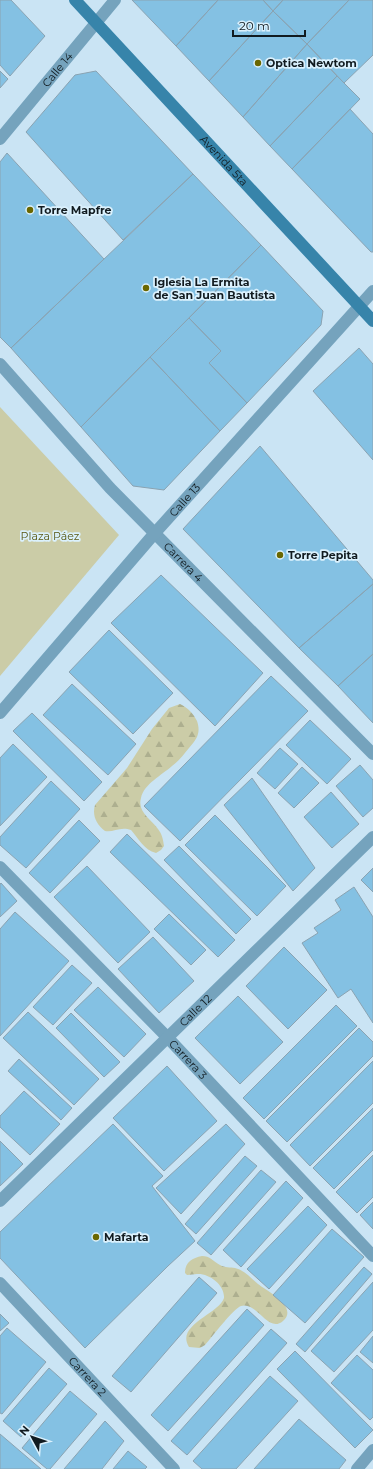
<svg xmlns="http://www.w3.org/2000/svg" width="373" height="1469" viewBox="0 0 373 1469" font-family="Montserrat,sans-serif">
	<defs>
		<pattern id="forest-firs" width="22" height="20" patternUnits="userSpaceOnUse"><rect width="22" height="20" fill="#cbcca7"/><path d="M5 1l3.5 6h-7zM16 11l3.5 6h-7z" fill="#adaf8f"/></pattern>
	</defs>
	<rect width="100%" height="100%" fill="#cae4f4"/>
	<!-- green -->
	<path fill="#cbcca7" d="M0,407l119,128 -119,141z"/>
	<!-- forest -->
	<path fill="url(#forest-firs)" d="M180,704c8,4 13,9 17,17 4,12 0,18 -8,27 -5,6 -10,13 -17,18 -10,9 -28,18 -31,32 -4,14 10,21 17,31 4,5 5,10 6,17l-3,4 -5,3c-12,-3 -17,-14 -25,-23 -11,-4 -18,3 -26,1 -9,-7 -13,-16 -10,-26l32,-37 25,-39 17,-21z
		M202,1256c8,0 11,5 18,9 5,3 10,2 15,3 9,2 16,10 23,16 9,7 41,23 25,37 -15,13 -26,-20 -42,-15 -8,3 -29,31 -36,39l-5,3 -11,-1c-14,-22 30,-33 35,-49 1,-13 -15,-25 -27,-24 -3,0 -6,1 -10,1l-2,-2c0,-11 7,-15 17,-17z"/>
	<!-- building -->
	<path fill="#84c1e3" stroke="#8aa3b2" d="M0,0h11l34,36 -35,40 -10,-11z
		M132,0h86l-42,46z
		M218,0h45l10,11 -64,70 -33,-35z
		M263,0h20l-10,11z
		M283,0h66l-42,44 -34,-33z
		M349,0h24v55l-29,28 -37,-39z
		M273,11l34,33 -64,73 -34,-36z
		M307,44l30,32 -67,70 -27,-29z
		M0,71l8,8 -8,9z
		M96,71l97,103 -70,66 -97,-108 49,-57z
		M337,76l23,23 -68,70 -22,-23z
		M350,109l23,25v118h-2l-79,-83z
		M7,153l97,106 -93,89 -11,-11v-175z
		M193,174l68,71 -180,182 -70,-79z
		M261,245l62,66 -2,14 -74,78 -38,-40 12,-12 -32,-33z
		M189,318l32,33 -12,12 38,40 -27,28 -70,-74z
		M359,348l14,16v96l-60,-69z
		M150,357l70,74 -56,59 -31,-4 -52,-59z
		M260,446l113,134v4l-74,64 -116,-119z
		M161,575l102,98 -48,53 -104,-103z
		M373,584v70l-35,32 -39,-38z
		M109,630l64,63 -40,41 -64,-62z
		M373,654v69l-35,-37z
		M271,676l37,35 -128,130 -36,-35z
		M72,684l64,60 -28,31 -65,-60z
		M32,713l70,69 -18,19 -71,-70z
		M310,720l41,39 -24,25 -41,-39z
		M13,744l34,33 -47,49v-68z
		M280,748l18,16 -23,25 -18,-16z
		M360,765l13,15v28l-10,9 -27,-31z
		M302,767l17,16 -25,25 -16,-15z
		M252,778l63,90 -22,23 -69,-86z
		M51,781l29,28 -54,59 -26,-23v-8z
		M331,792l28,32 -27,24 -28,-31z
		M215,815l71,71 -29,30 -72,-71z
		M79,820l21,21 -50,52 -21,-20z
		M127,834l108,106 -17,17 -108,-105z
		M179,846l72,73 -15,15 -72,-74z
		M87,866l63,66 -32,31 -64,-66z
		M373,868v24l-12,-12z
		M1,883l16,18 -17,16v-33z
		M354,887l19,30v106l-22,-34 -13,9 -36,-55 16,-10 -4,-5 27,-18 -6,-10z
		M15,912l54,49 -69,75v-107z
		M169,914l37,36 -15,15 -37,-36z
		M153,937l41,44 -35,32 -41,-44z
		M284,947l43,43 -39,39 -42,-43z
		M72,965l20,18 -39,42 -20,-18z
		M98,987l48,47 -22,23 -50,-47z
		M238,996l45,46 -43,42 -45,-46z
		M336,1005l21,21 -93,93 -21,-21z
		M28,1012l71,67 -25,26 -71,-67z
		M71,1013l49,49 -16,15 -48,-49z
		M359,1028l14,14v14l-86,86 -21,-21z
		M19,1059l53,49 -11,12 -53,-49z
		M373,1061v42l-63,63 -20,-21z
		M167,1066l50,55 -53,50 -51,-53z
		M24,1091l36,33 -30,31 -30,-28v-11z
		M373,1108v42l-39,39 -21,-21z
		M113,1124l50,52 -11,10 43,55 -27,25 -83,82 -85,-90v-26z
		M226,1124l19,20 -64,70 -25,-26z
		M0,1141l23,23 -23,22z
		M373,1155v42l-16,16 -21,-21z
		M245,1156l12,10 -61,68 -11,-10z
		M261,1170l15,12 -65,73 -14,-12z
		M286,1181l17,17 -62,69 -18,-17z
		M373,1202v27l-13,-14z
		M308,1206l19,19 -58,64 -22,-20z
		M332,1229l32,28 -59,66 -32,-28z
		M364,1267l8,7 -67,78 -9,-8z
		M199,1277l18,16 -86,99 -19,-16z
		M373,1282v48l-39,42 -23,-21z
		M247,1309l17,16 -96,106 -17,-16z
		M0,1314l9,9 -9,8z
		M7,1328l39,34 -44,52 -2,-1v-77z
		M271,1329l16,14 -100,112 -16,-14z
		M373,1336v27l-13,-11z
		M295,1351l78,79 -18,18 -78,-79z
		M357,1355l16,15v47l-3,3 -39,-37z
		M49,1368l18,16 -46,53 -18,-16z
		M270,1376l28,25 -62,68h-34l-9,-8z
		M70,1391l27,23 -47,55h-3l-25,-21z
		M299,1419l47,41 -7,9h-85z
		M105,1421l19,20 -22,28h-38z
		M0,1434l41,35h-41z
		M128,1451l19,16 -2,2h-32z"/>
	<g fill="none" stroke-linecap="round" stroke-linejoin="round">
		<!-- street -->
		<g stroke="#75a3bd" stroke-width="12">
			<path id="s1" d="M0,139l115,-139"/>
			<path id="s2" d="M0,364l110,124 263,266"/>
			<path id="s3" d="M0,713l154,-179 219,-243"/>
			<path id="s4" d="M0,867l168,171 205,218"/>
			<path id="s5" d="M0,1201l373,-364"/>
			<path id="s6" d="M0,1283l174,186"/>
			<path d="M357,1469l16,-19"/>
		</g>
		<!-- secondary -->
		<path stroke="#3784aa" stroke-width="12" id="s7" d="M75,0l298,321"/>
	</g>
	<!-- markers -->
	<g fill="#6a6700" stroke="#dbf1fd" stroke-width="1.5">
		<circle cx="258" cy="63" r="4"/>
		<circle cx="30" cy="210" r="4"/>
		<circle cx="146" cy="288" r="4"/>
		<circle cx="280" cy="555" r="4"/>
		<circle cx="96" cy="1237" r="4"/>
	</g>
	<g text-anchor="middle" stroke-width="3.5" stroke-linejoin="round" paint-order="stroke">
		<!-- poi labels -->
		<g font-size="11" font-weight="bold" fill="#111b20" stroke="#dbf1fd" text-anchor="start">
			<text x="266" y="67">Optica Newtom</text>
			<text x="38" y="214">Torre Mapfre</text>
			<text x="154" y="286">Iglesia La Ermita<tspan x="154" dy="13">de San Juan Bautista</tspan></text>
			<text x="288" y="559">Torre Pepita</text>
			<text x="104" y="1241">Mafarta</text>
		</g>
		<!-- street labels -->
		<g font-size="11" fill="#111b20" stroke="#dbf1fd">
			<text dy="4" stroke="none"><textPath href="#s1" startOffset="90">Calle 14</textPath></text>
			<text dy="4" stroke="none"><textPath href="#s7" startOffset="219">Avenida 5ta</textPath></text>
			<text dy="4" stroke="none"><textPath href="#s3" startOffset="282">Calle 13</textPath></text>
			<text dy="4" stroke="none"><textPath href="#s2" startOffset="270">Carrera 4</textPath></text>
			<text dy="4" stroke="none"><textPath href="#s5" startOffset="273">Calle 12</textPath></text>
			<text dy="4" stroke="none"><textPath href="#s4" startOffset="269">Carrera 3</textPath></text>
			<text dy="4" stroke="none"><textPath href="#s6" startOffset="128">Carrera 2</textPath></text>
		</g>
		<!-- park labels -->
		<g font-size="11" fill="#575610" stroke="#dbf1fd">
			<text x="50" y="540">Plaza Páez</text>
		</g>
	</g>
	<!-- north arrow -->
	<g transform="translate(32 1437) rotate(310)" stroke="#dbf1fd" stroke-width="3" paint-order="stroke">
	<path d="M0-3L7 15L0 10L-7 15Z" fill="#111b20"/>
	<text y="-6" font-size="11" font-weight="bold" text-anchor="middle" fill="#111b20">N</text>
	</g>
	<!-- scale -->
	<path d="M233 30v6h72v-6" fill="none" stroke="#111b20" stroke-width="2"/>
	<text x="239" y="30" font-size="12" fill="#111b20" stroke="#dbf1fd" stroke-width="3" paint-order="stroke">20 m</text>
</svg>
